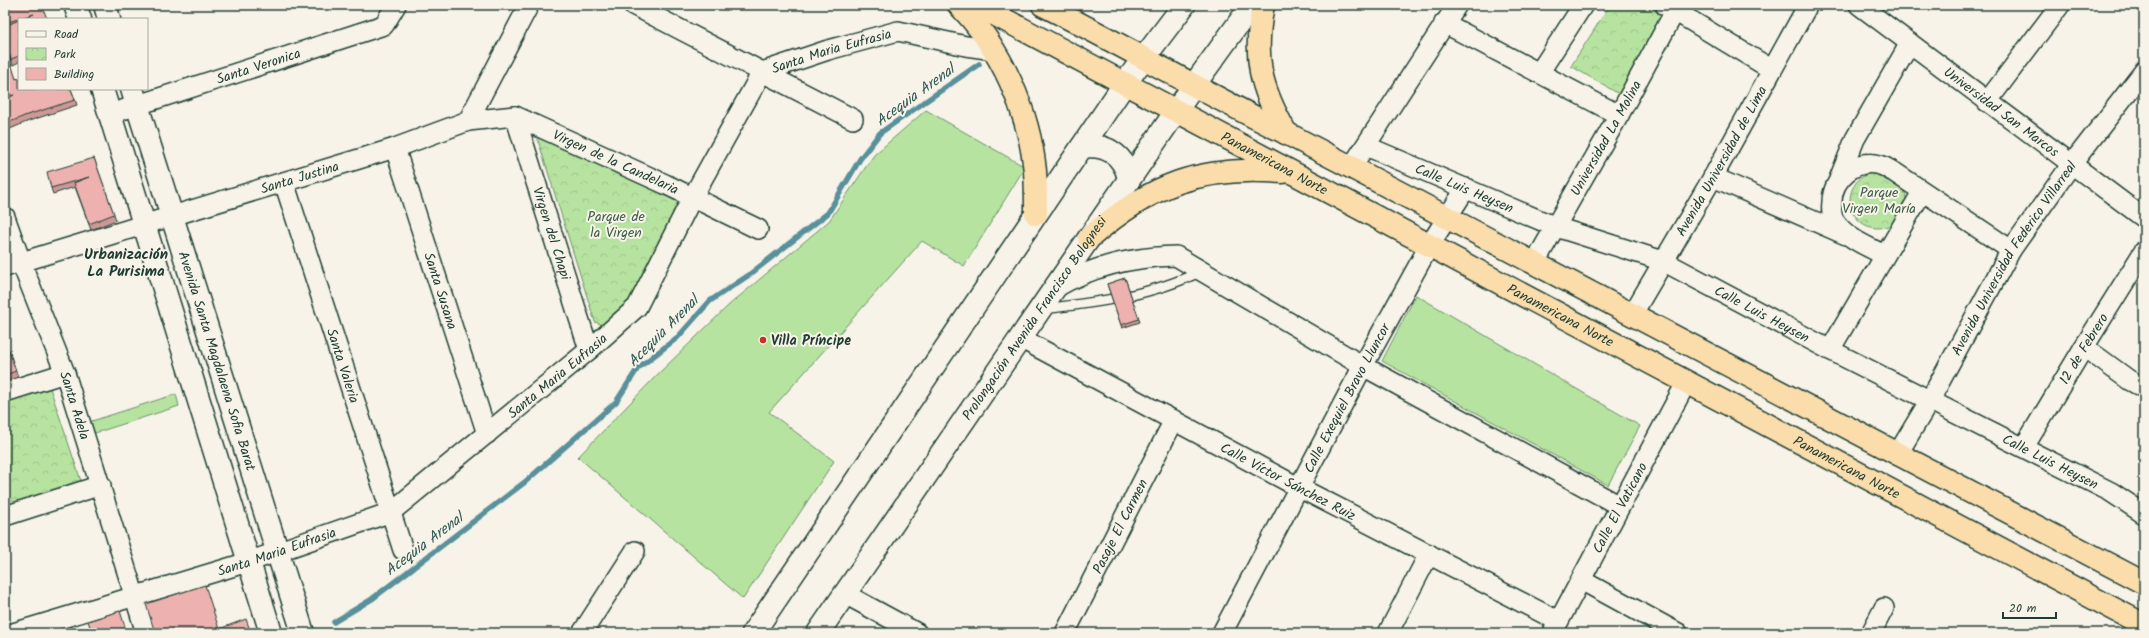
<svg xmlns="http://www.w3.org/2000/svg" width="2149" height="638" viewBox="0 0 2149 638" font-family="Kalam,sans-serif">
	<defs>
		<pattern id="park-crowns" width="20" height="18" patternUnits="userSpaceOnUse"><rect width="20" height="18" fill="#b7e3a0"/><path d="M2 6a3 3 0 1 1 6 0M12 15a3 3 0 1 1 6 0" fill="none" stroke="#9dc48a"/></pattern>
	</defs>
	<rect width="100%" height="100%" fill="#f7f3e8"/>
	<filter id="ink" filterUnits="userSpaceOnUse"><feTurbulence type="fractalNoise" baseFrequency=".025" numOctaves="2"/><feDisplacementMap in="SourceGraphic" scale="8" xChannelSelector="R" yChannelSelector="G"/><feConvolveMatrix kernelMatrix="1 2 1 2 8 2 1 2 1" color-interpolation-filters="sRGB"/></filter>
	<g filter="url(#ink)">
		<!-- grass -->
		<path fill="#b7e3a0" stroke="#6b906a" d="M926,110l99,57 -61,99 -42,-25 -153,171 65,49 -91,138 -165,-142 79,-82 72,-70 100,-84 45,-66z
			M1416,295l224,131 -32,59 -226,-124z
			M176,394l3,12 -87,28 -3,-12z"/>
		<!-- park -->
		<path fill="url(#park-crowns)" stroke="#6b906a" d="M1610,5h40l13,8 -44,81 -48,-28z
			M543,130l141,73 -50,96 -31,26 -8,-3 -58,-185z
			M1850 200a28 28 0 1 1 56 0a28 28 0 1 1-56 0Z
			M50,388l32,96 -77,27v-109z"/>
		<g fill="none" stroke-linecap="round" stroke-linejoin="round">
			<!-- stream -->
			<path stroke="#59909b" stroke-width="5.5" d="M334,622l38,-23 153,-117 91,-80 22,-34 40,-31 32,-36 39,-26 79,-62 32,-54 20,-26 99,-69"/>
			<defs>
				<path id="lane" d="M1043,309c52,-6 111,-14 158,-38"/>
				<g id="street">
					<path d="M633,5l220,114"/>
					<path d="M1665,5l106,64"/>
					<path id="s1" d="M1859,5l285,213"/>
					<path d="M1444,23l175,92"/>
					<path d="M1539,73l44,-68"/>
					<path d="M1987,102l73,-97"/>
					<path id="s2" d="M110,114l274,-89 12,-20"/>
					<path id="s3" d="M515,116l74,234"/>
					<path id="s4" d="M468,121l47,-5 150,68 93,45"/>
					<path id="s5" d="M1366,146l190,81 107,34 167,89 281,142 33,22"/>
					<path id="s6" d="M395,148l92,286"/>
					<path d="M1351,168l106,-163"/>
					<path d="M1713,177l133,58"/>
					<path d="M1839,179l16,-40 55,-96"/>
					<path id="s7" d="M284,182l119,368"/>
					<path id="s8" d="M5,217l16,45 44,111 81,260"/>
					<path d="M1884,255c-17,-9 -36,-16 -48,-32 -5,-6 -5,-13 -4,-21 0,-23 23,-44 48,-37 5,1 9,5 14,7l117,78"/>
					<path id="s9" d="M1534,264l85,-149 56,-104"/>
					<path id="s10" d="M5,267l390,-119 73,-27 61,-116"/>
					<path d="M1055,288c37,-22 78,-31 121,-32l187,110 257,140"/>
					<path id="s11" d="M1632,315l81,-138 95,-172"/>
					<path id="s12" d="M1020,338l278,149 260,134"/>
					<path d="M2084,347l45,33 15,8"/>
					<path d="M1830,350l92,-158"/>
					<path d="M5,392l60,-19"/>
					<path id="s13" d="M2024,447l60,-100 60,-96"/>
					<path id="s14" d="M1897,455l33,-55 81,-150 60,-85 73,-94"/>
					<path d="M5,516l96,-31"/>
					<path d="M1581,580l97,53"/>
					<path d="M845,594l72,39"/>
					<path id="s15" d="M1553,632l133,-249"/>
					<path id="s16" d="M13,633l235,-71 143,-50 198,-162 48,-43 55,-109 70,-126 66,-22 70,-19 68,15 28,4"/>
					<path d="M582,633l53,-82"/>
					<path id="s17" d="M1065,633l109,-213"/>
					<path id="s18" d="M1222,633l141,-267 66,-120 37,-58"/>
					<path d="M1388,633l41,-79"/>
					<path d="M1871,633l13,-25"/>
				</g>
				<g id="secondary">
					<path d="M75,5l5,14"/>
					<path d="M105,5l4,14"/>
					<path d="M102,89l169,544"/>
					<path id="s19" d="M132,89l171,544"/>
					<path d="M1082,147c24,-4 42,8 47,32"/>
					<path d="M753,633l372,-550 59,-78"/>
					<path id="s20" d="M818,633l376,-548 58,-80"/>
				</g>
				<g id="highway">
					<path d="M959,5c42,43 70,106 76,166 1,14 1,29 1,43"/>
					<path id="s21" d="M977,5l1167,620"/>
					<path d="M1043,5c82,41 161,88 243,128l858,450"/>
					<path d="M1263,5c-10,53 -3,82 23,128"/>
					<path d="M1089,238c62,-54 112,-73 194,-66"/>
				</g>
			</defs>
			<!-- lane casing -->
			<use href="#lane" stroke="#1f3d34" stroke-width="12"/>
			<!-- street casing -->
			<use href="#street" stroke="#1f3d34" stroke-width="22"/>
			<!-- secondary casing -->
			<use href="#secondary" stroke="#1f3d34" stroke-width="25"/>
			<!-- highway casing -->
			<use href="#highway" stroke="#1f3d34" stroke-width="25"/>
			<!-- lane -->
			<use href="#lane" stroke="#f7f3e8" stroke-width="9"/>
			<!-- street -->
			<use href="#street" stroke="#f7f3e8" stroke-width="19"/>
			<!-- secondary -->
			<use href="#secondary" stroke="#f7f3e8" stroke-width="22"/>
			<!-- highway -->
			<use href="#highway" stroke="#fbddab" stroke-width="22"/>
		</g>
		<!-- wall -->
		<path fill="#cc9996" stroke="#1f3d34" d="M5,5l42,14h-28v43l-6,3 -8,-21z
			M5,59l11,20 55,10 6,16 -48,16 -24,10z
			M94,158l22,62 -25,10 -16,-43 -22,7 -2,-6z
			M1125,278l15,44 -18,6 -15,-44z
			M7,345l11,32 -13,5v-36z"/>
		<!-- building -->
		<path fill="#edb2af" stroke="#1f3d34" d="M5,5h37l5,14h-25l12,-5 -29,9z
			M19,20v36l-8,3 -6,-16v-17z
			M9,57l7,22 3,-1v11h52l4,11 -48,15 -22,9v-25l9,-4 -9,2v-38z
			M94,158l20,56 -25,10 -15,-41 15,-6 -38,11 -4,-16z
			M1125,278l14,41 -18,6 -14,-41z
			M7,345l9,26 -11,4v-29z
			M205,585l14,44 27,-10 5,14h-96l-9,-29z
			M120,611l7,22h-35l-4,-12z"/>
	</g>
	<!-- markers -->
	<circle fill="#c8321e" stroke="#f7f3e8" stroke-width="1.5" cx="763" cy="340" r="4"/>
	<g text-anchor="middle" stroke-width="4" stroke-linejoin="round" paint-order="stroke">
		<!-- street labels -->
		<g font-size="14" fill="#1f3d34" stroke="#f7f3e8">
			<text dy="5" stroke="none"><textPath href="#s16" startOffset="1056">Santa Maria Eufrasia</textPath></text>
			<text dy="5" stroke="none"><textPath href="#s2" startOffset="156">Santa Veronica</textPath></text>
			<text dy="5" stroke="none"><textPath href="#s1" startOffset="178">Universidad San Marcos</textPath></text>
			<text dy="5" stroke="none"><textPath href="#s9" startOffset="145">Universidad La Molina</textPath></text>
			<text dy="5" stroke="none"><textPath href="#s11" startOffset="178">Avenida Universidad de Lima</textPath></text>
			<text dy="5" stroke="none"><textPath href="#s4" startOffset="158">Virgen de la Candelaria</textPath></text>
			<text dy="5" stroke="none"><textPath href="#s21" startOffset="337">Panamericana Norte</textPath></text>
			<text dy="5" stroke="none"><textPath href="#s10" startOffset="308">Santa Justina</textPath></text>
			<text dy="5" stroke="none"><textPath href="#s5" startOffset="107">Calle Luis Heysen</textPath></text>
			<text dy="5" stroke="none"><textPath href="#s3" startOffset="123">Virgen del Chapi</textPath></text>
			<text dy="5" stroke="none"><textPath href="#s14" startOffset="229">Avenida Universidad Federico Villarreal</textPath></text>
			<text dy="5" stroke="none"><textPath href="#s6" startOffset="150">Santa Susana</textPath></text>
			<text dy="5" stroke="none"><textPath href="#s5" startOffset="431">Calle Luis Heysen</textPath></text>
			<text dy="5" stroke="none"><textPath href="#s21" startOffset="661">Panamericana Norte</textPath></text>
			<text dy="5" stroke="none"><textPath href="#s20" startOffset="382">Prolongación Avenida Francisco Bolognesi</textPath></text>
			<text dy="5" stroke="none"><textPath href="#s13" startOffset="115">12 de Febrero</textPath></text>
			<text dy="5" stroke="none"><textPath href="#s19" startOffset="285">Avenida Santa Magdalaena Sofia Barat</textPath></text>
			<text dy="5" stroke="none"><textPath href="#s7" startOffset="193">Santa Valeria</textPath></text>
			<text dy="5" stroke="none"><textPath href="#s16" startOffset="612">Santa Maria Eufrasia</textPath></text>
			<text dy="5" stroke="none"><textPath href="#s18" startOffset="266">Calle Exequiel Bravo Lluncor</textPath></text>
			<text dy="5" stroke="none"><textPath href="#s8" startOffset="201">Santa Adela</textPath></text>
			<text dy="5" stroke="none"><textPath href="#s5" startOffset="755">Calle Luis Heysen</textPath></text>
			<text dy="5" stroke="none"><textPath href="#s21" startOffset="985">Panamericana Norte</textPath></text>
			<text dy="5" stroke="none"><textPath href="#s12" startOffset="304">Calle Víctor Sánchez Ruiz</textPath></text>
			<text dy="5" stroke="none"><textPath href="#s15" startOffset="141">Calle El Vaticano</textPath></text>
			<text dy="5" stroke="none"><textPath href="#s17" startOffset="120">Pasaje El Carmen</textPath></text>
			<text dy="5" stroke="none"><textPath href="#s16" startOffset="276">Santa Maria Eufrasia</textPath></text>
		</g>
		<!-- park labels -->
		<g font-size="14" fill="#3d5e4a" stroke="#f7f3e8">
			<text x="1879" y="197">Parque<tspan x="1879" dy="16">Virgen María</tspan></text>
			<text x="616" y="221">Parque de<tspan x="616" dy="16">la Virgen</tspan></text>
		</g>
		<!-- poi labels -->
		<g font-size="14" font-weight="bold" fill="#1f3d34" stroke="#f7f3e8" text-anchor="start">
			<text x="771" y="345">Villa Príncipe</text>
		</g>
		<!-- water labels -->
		<g font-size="15" font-style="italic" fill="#325956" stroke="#f7f3e8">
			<text transform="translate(915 95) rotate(-36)" y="5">Acequia Arenal</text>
			<text transform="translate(663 331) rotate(-45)" y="5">Acequia Arenal</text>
			<text transform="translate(424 544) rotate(-37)" y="5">Acequia Arenal</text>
		</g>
		<!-- neighbourhood labels -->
		<g font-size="15" font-weight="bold" fill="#1f3d34" stroke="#f7f3e8">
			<text x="126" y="259">Urbanización<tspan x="126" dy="17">La Purisima</tspan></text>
		</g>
	</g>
	<!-- margin -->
	<rect width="2149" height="638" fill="none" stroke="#f7f3e8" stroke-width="20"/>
	<rect x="10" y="10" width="2129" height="618" fill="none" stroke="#1f3d34" stroke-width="1.5" filter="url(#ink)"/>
	<!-- legend -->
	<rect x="18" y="18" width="130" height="72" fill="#f7f3e8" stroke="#a1aaa0"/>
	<rect x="26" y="31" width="20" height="6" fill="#f7f3e8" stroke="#a1aaa0"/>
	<text x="54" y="38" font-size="12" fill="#1f3d34">Road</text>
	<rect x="26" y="48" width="20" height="12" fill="url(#park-crowns)" stroke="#a1aaa0"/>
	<text x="54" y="58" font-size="12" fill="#1f3d34">Park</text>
	<rect x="26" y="68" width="20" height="12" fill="#edb2af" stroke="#a1aaa0"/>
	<text x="54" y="78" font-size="12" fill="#1f3d34">Building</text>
	<!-- scale -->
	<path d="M2003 612v6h53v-6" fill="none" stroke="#1f3d34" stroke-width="2"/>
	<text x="2009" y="612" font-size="12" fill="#1f3d34" stroke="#f7f3e8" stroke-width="3" paint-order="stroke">20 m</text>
</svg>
